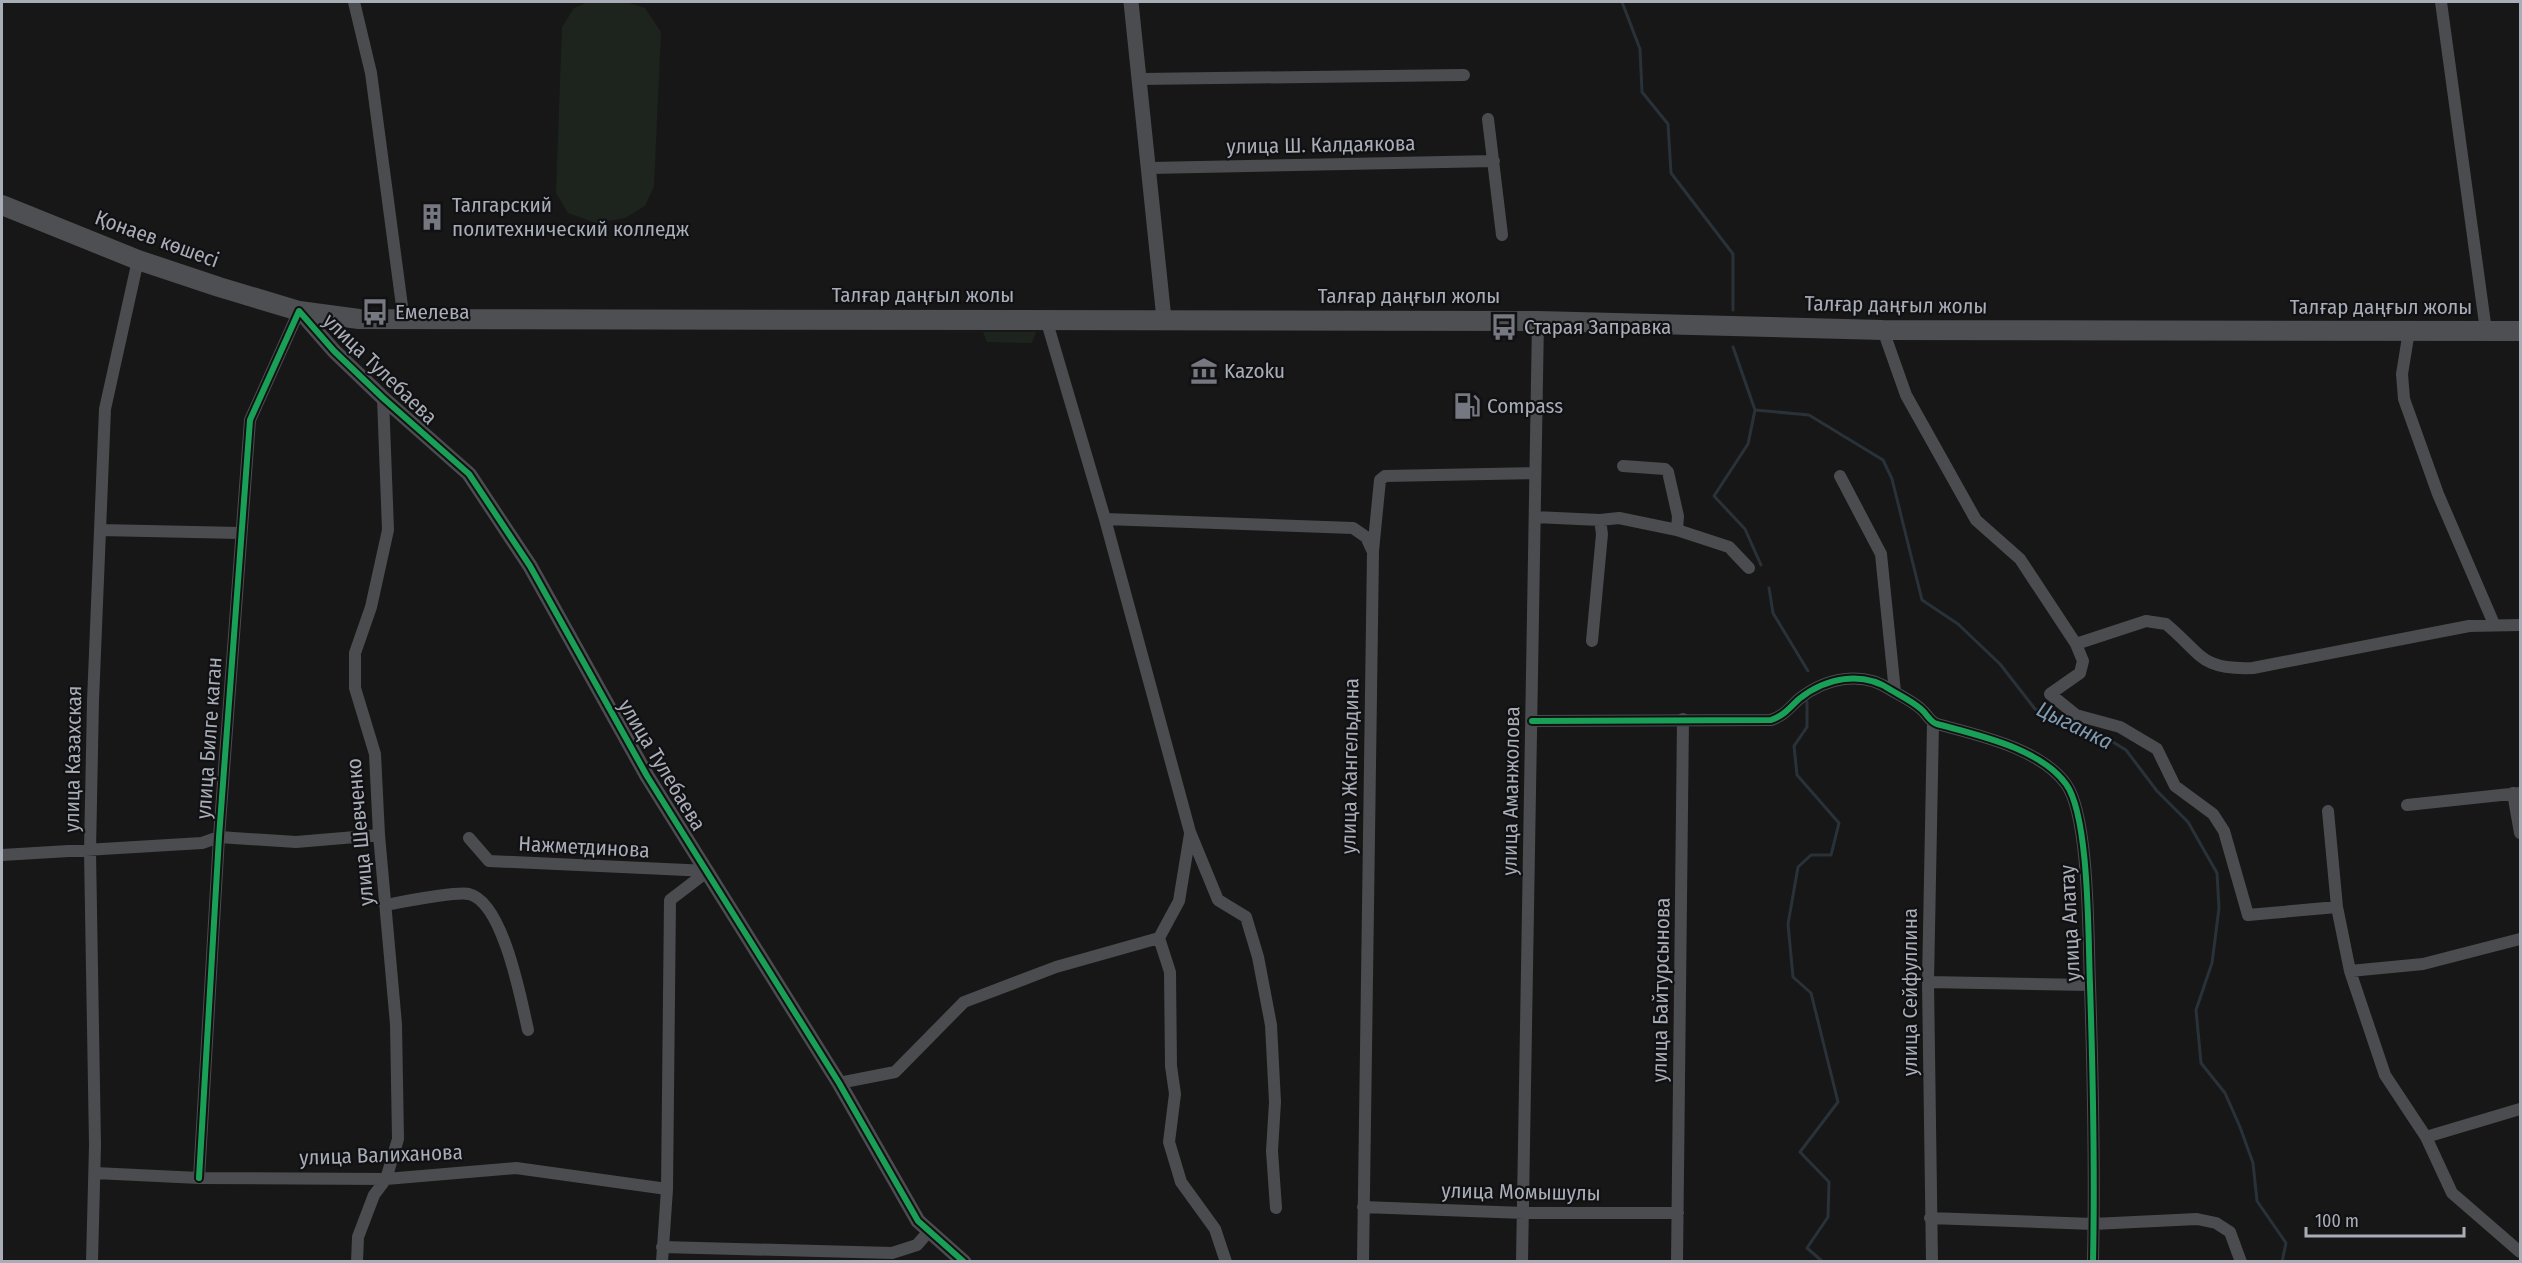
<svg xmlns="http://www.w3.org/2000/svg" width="2522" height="1263" viewBox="0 0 2522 1263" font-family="'Fira Sans Condensed',sans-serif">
	<rect width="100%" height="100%" fill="#171717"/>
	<!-- green -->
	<path fill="#1d241e" d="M588,2h37l20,6 16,24 -7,154 -9,20 -20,12 -29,5 -28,-10 -12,-20 6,-166 12,-19z
		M983,332h53l-4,11 -45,-1z"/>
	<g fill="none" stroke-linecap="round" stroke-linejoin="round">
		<!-- stream -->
		<path stroke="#2a3239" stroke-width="3" d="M1622,2l18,47 2,43 26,32 3,49 62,81v56
			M1733,347l22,63 54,5 74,45 9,19 30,121 36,24 42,40 35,45 55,19 36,22 31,41 31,31 29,51 2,35 -7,55 -16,47 5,53 24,30 15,34 13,36 4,38 29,42 -4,19
			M1755,410l-7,34 -34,52 31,33 16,36
			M1769,588l4,25 35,58
			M1807,702v25l-13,19 3,29 42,48 -8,32h-20l-13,12 -10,57 5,53 18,16 27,109 -38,50 29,30 -1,35 -21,31 16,14"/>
		<!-- minor -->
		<path stroke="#4b4c50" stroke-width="12" d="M354,2l17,71 33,248
			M2441,2l45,329
			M1140,79l324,-4
			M1488,119l14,116
			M1150,168l344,-7
			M1046,319l59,200 85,313 28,68 28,17 12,40 13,68 4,77 -3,49 4,57
			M1883,330l23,65 70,125 44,39 56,85 70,-23 20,3c37,31 34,46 87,44l216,-42 51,-1
			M2409,331l-7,43 2,25 34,95 56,130
			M1840,476l41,78 14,138
			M1535,517l65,3 2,14 -10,107
			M1105,519l248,9 13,9 7,15 -10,710
			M1600,520l19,-2 58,12 1,-14 -10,-44 -3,-3 -42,-3
			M100,530l140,3
			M1677,530l52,17 20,21
			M1373,551l7,-71 5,-4 150,-3
			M2076,644l7,17 -3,12 -30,21 26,21 44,12 37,22 18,37 38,28 11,17 24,84 89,-8
			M1532,721l239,-1c14,-5 18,-12 28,-21 26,-21 63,-29 92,-9 10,6 21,11 30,19 6,5 9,13 16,15 40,11 103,24 129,60 24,33 22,158 24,201 3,92 5,185 3,277
			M2513,793l7,40
			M2407,805l113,-12
			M2328,811l9,96 13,64 35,104 41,62 26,56 68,59
			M469,838l20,23 219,10
			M2,855l200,-12 17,-6 77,5 83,-7
			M385,905c18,-3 69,-14 84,-11 34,8 52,105 59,136
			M1159,938l20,-37 11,-67
			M2350,971l73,-7 97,-25
			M1928,982l162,3
			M839,1083l56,-11 69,-70 92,-35 103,-29 11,34 1,94 4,28 -6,48 12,40 34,47 11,33
			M2426,1137l94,-28
			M95,1173l104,5 187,1 130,-11 151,21
			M199,1178l20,-341 31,-417 49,-109
			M1363,1207l161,6h154
			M1930,1218l163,6 104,-5 19,4 14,9 11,30
			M662,1247l230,6 25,-8 12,-14
			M92,1262l3,-117 -5,-294 3,-150 12,-292 33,-149
			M357,1262l1,-25 16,-42 12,-16 12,-40 -2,-115 -17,-189 -4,-81 -20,-66v-35l16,-46 17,-77 -5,-132
			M662,1262l5,-73 3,-289 38,-29
			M1522,1262l16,-941
			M1677,1262l6,-543
			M1932,1262l-4,-280 5,-259"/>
		<!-- tertiary -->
		<path stroke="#4b4c50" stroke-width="15" d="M1131,2l33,317
			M299,311l35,40 49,47 86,76 61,92 117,210 192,307 79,138 46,41"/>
		<!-- primary -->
		<path stroke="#4d4f52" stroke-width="20" d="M2,205l136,55 81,27 80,24 60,8 1179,2 345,9 637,1"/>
		<defs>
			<path id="cycleway" d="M1532,721l239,-1c14,-5 18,-12 28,-21 26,-21 63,-29 92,-9 10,6 21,11 30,19 6,5 9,13 16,15 40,11 103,24 129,60 24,33 22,158 24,201 3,92 5,185 3,277
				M199,1178l20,-341 31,-417 49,-109 35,40 49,47 86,76 61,92 117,210 192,307 79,138 46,41"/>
		</defs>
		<!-- cycleway casing -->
		<use href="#cycleway" stroke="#111113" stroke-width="10"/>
		<!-- cycleway -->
		<use href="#cycleway" stroke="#1a9f57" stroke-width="6"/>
	</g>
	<!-- icons -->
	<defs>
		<symbol id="building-bare" viewBox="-9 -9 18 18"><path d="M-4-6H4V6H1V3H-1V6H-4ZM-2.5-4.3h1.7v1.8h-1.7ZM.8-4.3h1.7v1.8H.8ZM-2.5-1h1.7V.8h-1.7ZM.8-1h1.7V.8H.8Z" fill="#757880" stroke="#111113" stroke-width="2.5" paint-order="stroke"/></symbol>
		<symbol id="bus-bare" viewBox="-9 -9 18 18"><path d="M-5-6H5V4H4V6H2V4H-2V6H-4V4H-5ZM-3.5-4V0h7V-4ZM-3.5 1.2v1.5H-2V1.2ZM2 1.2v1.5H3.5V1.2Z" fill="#757880" stroke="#111113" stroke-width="2.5" paint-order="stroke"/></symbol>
		<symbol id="museum-bare" viewBox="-9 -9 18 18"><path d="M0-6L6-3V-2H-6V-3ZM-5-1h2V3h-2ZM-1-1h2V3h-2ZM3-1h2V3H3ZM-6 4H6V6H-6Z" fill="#757880" stroke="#111113" stroke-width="2.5" paint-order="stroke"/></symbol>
		<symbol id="fuel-bare" viewBox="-9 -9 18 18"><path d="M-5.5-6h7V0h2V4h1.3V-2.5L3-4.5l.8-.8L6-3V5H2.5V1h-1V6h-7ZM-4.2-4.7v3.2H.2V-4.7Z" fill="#757880" stroke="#111113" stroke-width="2.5" paint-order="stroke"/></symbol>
	</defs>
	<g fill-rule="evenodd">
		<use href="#building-bare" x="413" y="198" width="38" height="38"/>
		<use href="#bus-bare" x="356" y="293" width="38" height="38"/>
		<use href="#bus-bare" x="1485" y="308" width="38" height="38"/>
		<use href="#museum-bare" x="1185" y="352" width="38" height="38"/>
		<use href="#fuel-bare" x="1448" y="387" width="38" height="38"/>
	</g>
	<g text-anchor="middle" stroke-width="4.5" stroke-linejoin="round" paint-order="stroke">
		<!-- street labels -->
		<g font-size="21" fill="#a8adb8" stroke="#111113">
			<text transform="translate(1321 145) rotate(-1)" y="7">улица Ш. Калдаякова</text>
			<text transform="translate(157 239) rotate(20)" y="7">Қонаев көшесі</text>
			<text x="923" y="302">Талғар даңғыл жолы</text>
			<text x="1409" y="303">Талғар даңғыл жолы</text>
			<text transform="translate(1896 305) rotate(1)" y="7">Талғар даңғыл жолы</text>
			<text x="2381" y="314">Талғар даңғыл жолы</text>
			<text transform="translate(380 369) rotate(44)" y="7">улица Тулебаева</text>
			<text transform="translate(209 738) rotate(-86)" y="7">улица Билге каган</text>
			<text transform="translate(73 759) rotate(-89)" y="7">улица Казахская</text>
			<text transform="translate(662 765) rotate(59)" y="7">улица Тулебаева</text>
			<text transform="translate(1350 766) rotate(-89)" y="7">улица Жангельдина</text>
			<text transform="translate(1511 791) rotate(-89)" y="7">улица Аманжолова</text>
			<text transform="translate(360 832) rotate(-95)" y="7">улица Шевченко</text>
			<text transform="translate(584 847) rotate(3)" y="7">Нажметдинова</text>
			<text transform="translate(2070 923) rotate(-93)" y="7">улица Алатау</text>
			<text transform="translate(1661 990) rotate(-89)" y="7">улица Байтурсынова</text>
			<text transform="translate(1910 992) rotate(-90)" y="7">улица Сейфуллина</text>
			<text transform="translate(381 1155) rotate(-2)" y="7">улица Валиханова</text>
			<text transform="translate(1521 1192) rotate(1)" y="7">улица Момышулы</text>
		</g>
		<!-- poi labels -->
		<g font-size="21" fill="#a8adb8" stroke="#111113" text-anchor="start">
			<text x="452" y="212">Талгарский<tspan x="452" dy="24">политехнический колледж</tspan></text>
			<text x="395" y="319">Емелева</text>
			<text x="1524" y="334">Старая Заправка</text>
			<text x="1224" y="378">Kazoku</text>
			<text x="1487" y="413">Compass</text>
		</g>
		<!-- water labels -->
		<g font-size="22" font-style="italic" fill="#7f9bb3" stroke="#111113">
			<text transform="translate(2075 725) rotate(26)" y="8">Цыганка</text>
		</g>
	</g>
	<!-- border -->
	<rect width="2522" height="1263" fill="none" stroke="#a8adb8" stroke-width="6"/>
	<!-- scale -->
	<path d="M2306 1227v9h158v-9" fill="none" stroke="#a8adb8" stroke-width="3"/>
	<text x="2315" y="1227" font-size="18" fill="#a8adb8" stroke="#111113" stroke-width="4.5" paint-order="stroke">100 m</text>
</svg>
